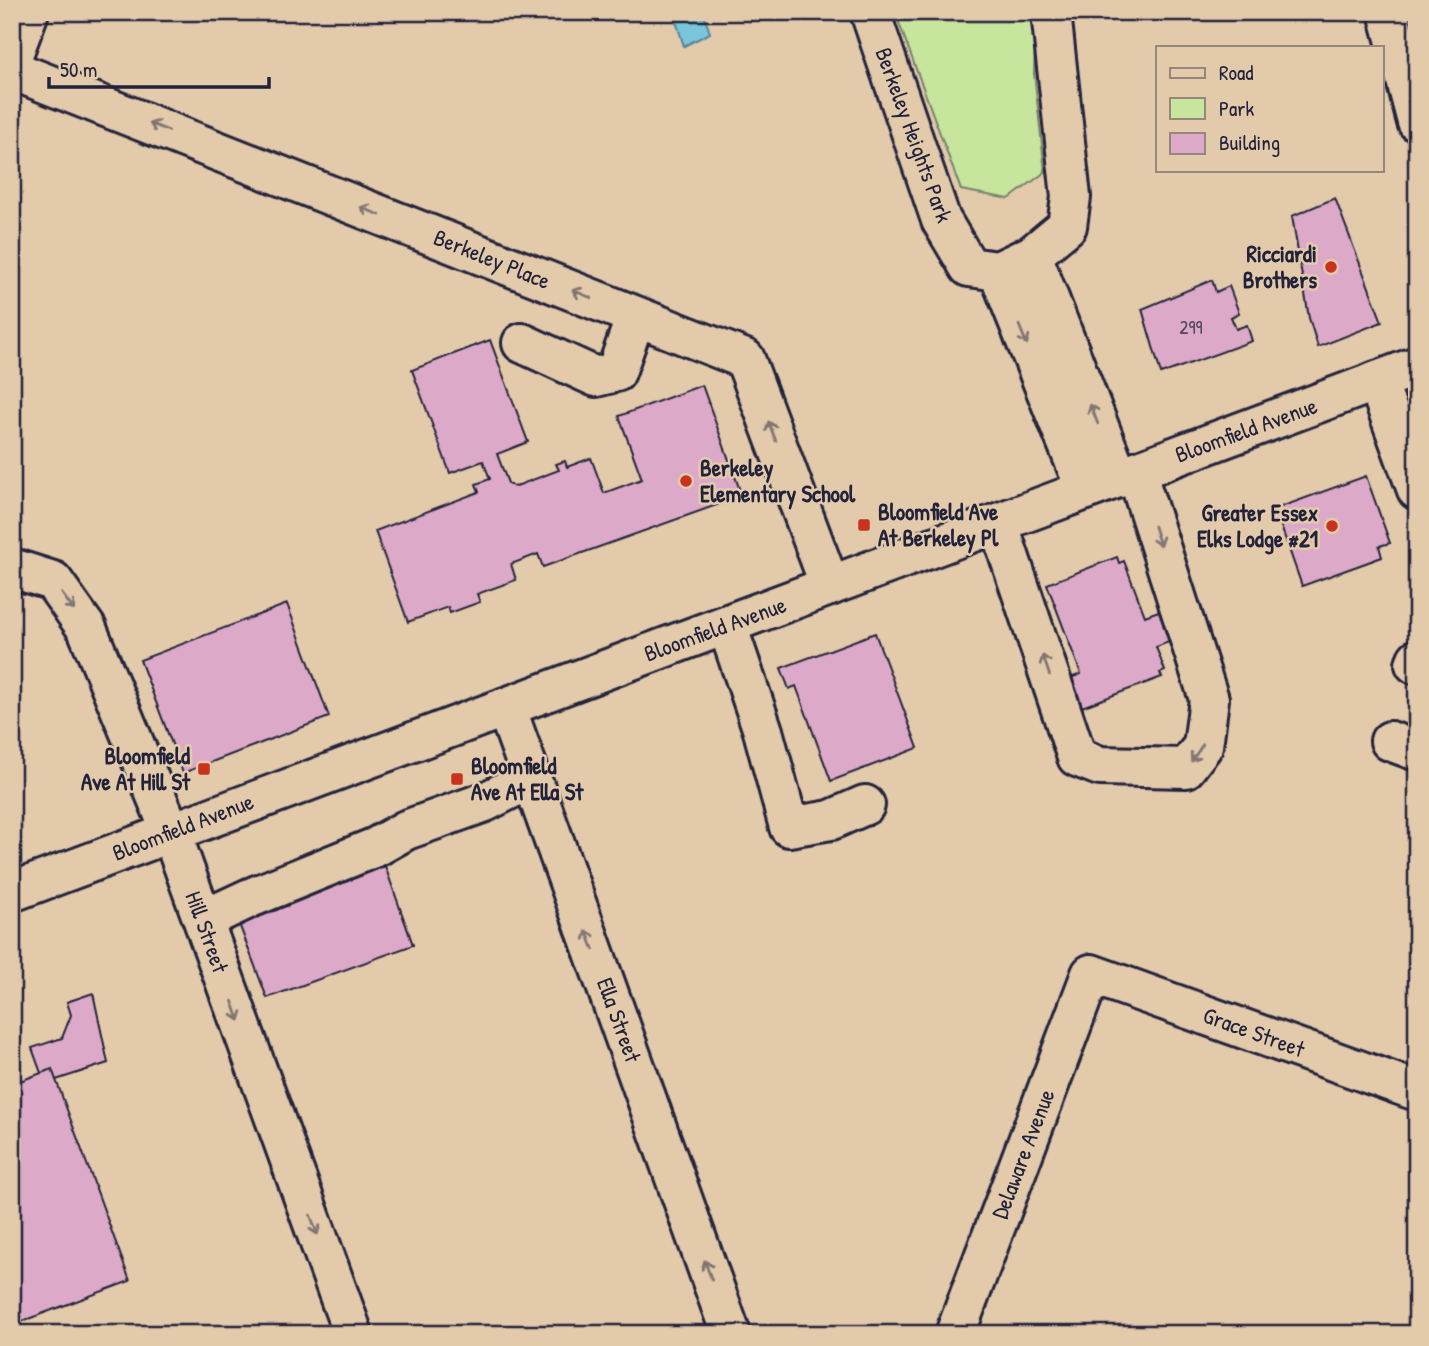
<svg xmlns="http://www.w3.org/2000/svg" width="1429" height="1346" viewBox="0 0 1429 1346" font-family="'Patrick Hand',sans-serif">
	<rect width="100%" height="100%" fill="#e2caab"/>
	<filter id="ink" filterUnits="userSpaceOnUse"><feTurbulence type="fractalNoise" baseFrequency=".0143" numOctaves="2"/><feDisplacementMap in="SourceGraphic" scale="14" xChannelSelector="R" yChannelSelector="G"/><feConvolveMatrix kernelMatrix="1 2 1 2 8 2 1 2 1" color-interpolation-filters="sRGB"/></filter>
	<g filter="url(#ink)">
		<!-- green -->
		<path fill="#c7e59d" stroke="#74846c" stroke-width="2" d="M895,12h141l-2,61 11,99 -36,27 -48,-9z"/>
		<!-- water -->
		<path fill="#7ac5d9" stroke="#57849a" stroke-width="2" d="M673,12h30l7,21 -26,13z"/>
		<!-- building -->
		<path fill="#dcaac8" stroke="#22223b" stroke-width="2" d="M1335,198l47,124 -64,25 -9,-29 -17,-102z
			M1212,280l4,12 13,-6 10,27 -8,4 5,12 11,-4 5,16 -91,33 -19,-65z
			M490,340l38,102 -31,12 11,29 6,4 45,-17 -3,-6 9,-3 2,6 24,-9 13,35 38,-14 -23,-63 83,-31 40,111 -199,71 -5,-13 -27,10 5,16 -39,14 3,8 -30,11 -2,-6 -40,15 -33,-91 104,-39 -3,-8 14,-5 -7,-18 -33,12 -38,-103z
			M1366,476l24,67 -11,3 3,11 -80,29 -27,-77z
			M1117,557l2,6 5,-2 21,55 19,-7 12,30 -20,8 9,24 -5,2 2,4 -88,33 -11,-29 18,-7 -34,-90z
			M287,604l42,113 -146,56 -43,-113z
			M875,633l43,115 -87,33 -35,-95 -7,3 -8,-21z
			M385,866l28,79 -146,53 -29,-77z
			M93,993l15,70 -52,17 -4,-11 -11,4 -9,-25 30,-10 9,-23 -4,-13z
			M52,1069l78,212 -118,44v-241z"/>
		<g fill="none" stroke-linecap="round" stroke-linejoin="round">
			<defs>
				<path id="minor" d="M870,12l71,208 28,47 29,4 34,-16 35,-29 4,-29 -20,-185
					M1388,12l29,110
					M12,57l17,-45
					M12,70l733,289 85,227
					M1032,255l87,223
					M998,271l88,219
					M522,343l74,34 20,-5 20,-56
					M1377,381l40,109
					M998,523l79,234 23,9 86,2 17,-22 6,-47 -73,-228
					M12,568l41,13 34,48 84,203 182,502
					M727,625l36,106 26,96 42,-7 34,-15
					M1415,664l2,-5
					M506,707l225,627
					M1390,741l27,10
					M203,920l47,-22 126,-51 30,-17 79,-28 47,-24
					M955,1334l136,-360 326,117"/>
				<path id="major" d="M12,892l1405,-526"/>
			</defs>
			<!-- minor casing -->
			<use href="#minor" stroke="#22223b" stroke-width="44"/>
			<!-- major casing -->
			<use href="#major" stroke="#22223b" stroke-width="44"/>
			<!-- minor -->
			<use href="#minor" stroke="#e2caab" stroke-width="38"/>
			<!-- major -->
			<use href="#major" stroke="#e2caab" stroke-width="38"/>
		</g>
		<!-- one-way arrows -->
		<defs><path id="oneway-shaft" d="M-6 0H5M1.5-3L5.5 0L1.5 3" fill="none" stroke-width="1.6" stroke-linecap="round" stroke-linejoin="round" transform="scale(1.75)"/></defs>
		<g stroke="#827673">
			<use href="#oneway-shaft" transform="translate(159 127) rotate(-158)"/>
			<use href="#oneway-shaft" transform="translate(370 211) rotate(-158)"/>
			<use href="#oneway-shaft" transform="translate(582 294) rotate(-158)"/>
			<use href="#oneway-shaft" transform="translate(1023 335) rotate(68)"/>
			<use href="#oneway-shaft" transform="translate(1094 414) rotate(-111)"/>
			<use href="#oneway-shaft" transform="translate(772 431) rotate(-111)"/>
			<use href="#oneway-shaft" transform="translate(1157 536) rotate(72)"/>
			<use href="#oneway-shaft" transform="translate(68 602) rotate(54)"/>
			<use href="#oneway-shaft" transform="translate(1046 665) rotate(-109)"/>
			<use href="#oneway-shaft" transform="translate(1197 753) rotate(124)"/>
			<use href="#oneway-shaft" transform="translate(590 940) rotate(-110)"/>
			<use href="#oneway-shaft" transform="translate(236 1011) rotate(70)"/>
			<use href="#oneway-shaft" transform="translate(314 1225) rotate(70)"/>
			<use href="#oneway-shaft" transform="translate(708 1270) rotate(-110)"/>
		</g>
	</g>
	<!-- markers -->
	<g fill="#c8321e" stroke="#e2caab" stroke-width="2.5">
		<circle cx="1331" cy="267" r="7"/>
		<circle cx="686" cy="481" r="7"/>
		<rect x="857" y="518" width="14" height="14" rx="3.5"/>
		<circle cx="1332" cy="526" r="7"/>
		<rect x="197" y="762" width="14" height="14" rx="3.5"/>
		<rect x="450" y="772" width="14" height="14" rx="3.5"/>
	</g>
	<g text-anchor="middle" stroke-width="5" stroke-linejoin="round" paint-order="stroke">
		<!-- number labels -->
		<g font-size="19" fill="#50445e">
			<text x="1191" y="334">299</text>
		</g>
		<!-- street labels -->
		<g font-size="23" fill="#22223b" stroke="#e2caab">
			<text transform="translate(914 135) rotate(70)" y="8">Berkeley Heights Park</text>
			<text transform="translate(492 259) rotate(22)" y="8">Berkeley Place</text>
			<text transform="translate(1246 430) rotate(-20)" y="8">Bloomfield Avenue</text>
			<text transform="translate(715 629) rotate(-20)" y="8">Bloomfield Avenue</text>
			<text transform="translate(183 827) rotate(-21)" y="8">Bloomfield Avenue</text>
			<text transform="translate(207 932) rotate(70)" y="8">Hill Street</text>
			<text transform="translate(619 1020) rotate(70)" y="8">Ella Street</text>
			<text transform="translate(1254 1032) rotate(20)" y="8">Grace Street</text>
			<text transform="translate(1023 1154) rotate(-69)" y="8">Delaware Avenue</text>
		</g>
		<!-- poi labels -->
		<g font-size="23" font-weight="bold" fill="#22223b" stroke="#e2caab" text-anchor="end">
			<text x="1317" y="262">Ricciardi<tspan x="1317" dy="26">Brothers</tspan></text>
			<text x="700" y="476" text-anchor="start">Berkeley<tspan x="700" dy="26">Elementary School</tspan></text>
			<text x="878" y="520" text-anchor="start">Bloomfield Ave<tspan x="878" dy="26">At Berkeley Pl</tspan></text>
			<text x="1318" y="521">Greater Essex<tspan x="1318" dy="26">Elks Lodge #21</tspan></text>
			<text x="190" y="764">Bloomfield<tspan x="190" dy="26">Ave At Hill St</tspan></text>
			<text x="471" y="774" text-anchor="start">Bloomfield<tspan x="471" dy="26">Ave At Ella St</tspan></text>
		</g>
	</g>
	<!-- margin -->
	<rect width="1429" height="1346" fill="none" stroke="#e2caab" stroke-width="42"/>
	<rect x="21" y="21" width="1387" height="1304" fill="none" stroke="#22223b" stroke-width="2.5" filter="url(#ink)"/>
	<!-- legend -->
	<rect x="1156" y="46" width="228" height="126" fill="#e2caab" stroke="#95877e" stroke-width="2"/>
	<rect x="1170" y="68" width="35" height="10" fill="#e2caab" stroke="#95877e" stroke-width="2"/>
	<text x="1219" y="80" font-size="21" fill="#22223b">Road</text>
	<rect x="1170" y="98" width="35" height="21" fill="#c7e59d" stroke="#95877e" stroke-width="2"/>
	<text x="1219" y="116" font-size="21" fill="#22223b">Park</text>
	<rect x="1170" y="133" width="35" height="21" fill="#dcaac8" stroke="#95877e" stroke-width="2"/>
	<text x="1219" y="150" font-size="21" fill="#22223b">Building</text>
	<!-- scale -->
	<path d="M49 77v10h220v-10" fill="none" stroke="#22223b" stroke-width="3.5"/>
	<text x="60" y="77" font-size="21" fill="#22223b" stroke="#e2caab" stroke-width="5" paint-order="stroke">50 m</text>
</svg>
